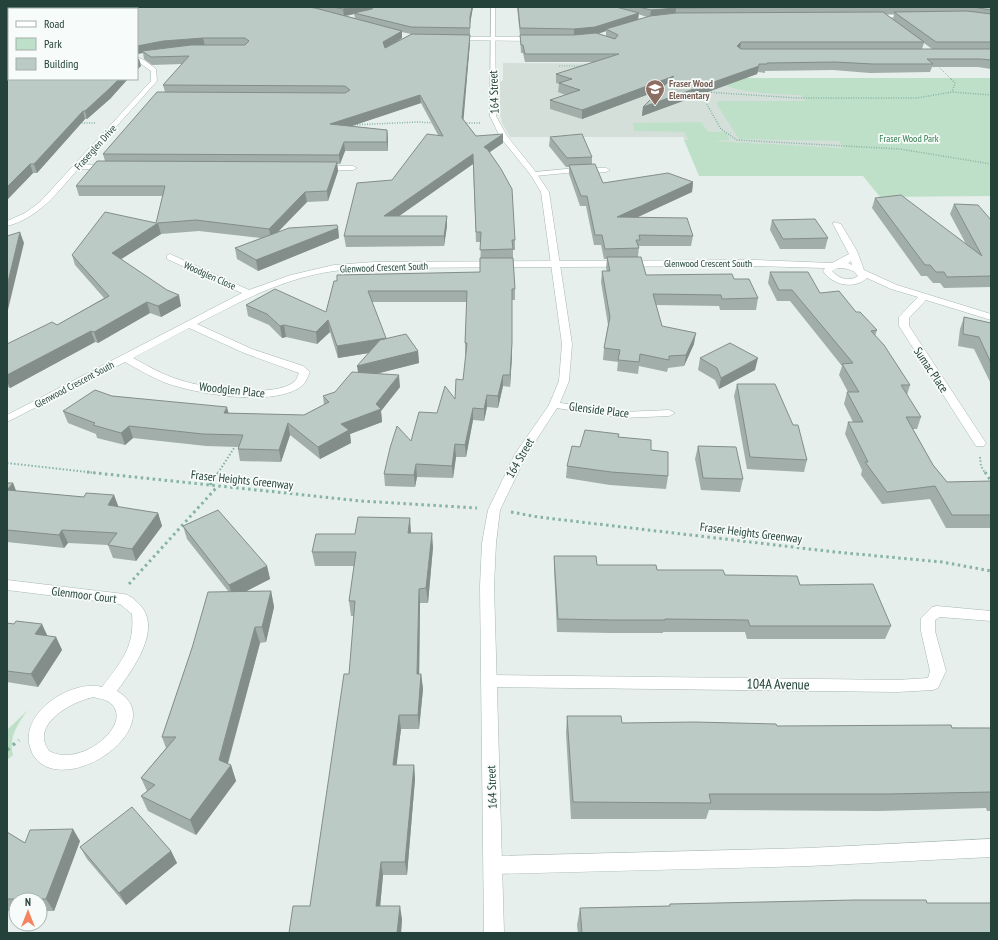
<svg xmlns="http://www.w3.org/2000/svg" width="998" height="940" viewBox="0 0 998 940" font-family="'PT Sans Narrow',sans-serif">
	<rect width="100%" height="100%" fill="#e6efeb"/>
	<!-- built -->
	<path fill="#d4dfda" d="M503,63l183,1 8,15h95l56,69 -161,-8 -1,-3h-173l-8,-14 -2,-9v-32l3,-2z"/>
	<!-- green -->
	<path fill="#bfe0c8" d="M714,78h277v118l-111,1 -17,-21h-164l-15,-36h5l-5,-8 -50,-1 -1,-8 68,-1 7,10h18l4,8 -16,1 130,7 -5,-7 -100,-2 -23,-36 3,-2h87l-5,-6c-22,-1 -72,-1 -87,-17z
		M28,710c-10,13 -20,28 -15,45l-6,5v-30z"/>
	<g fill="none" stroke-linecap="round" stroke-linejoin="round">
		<defs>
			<path id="service" d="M991,839v18l-182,9 -315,8 -6,-3 -3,-6 3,-6 6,-3 315,-8z"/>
			<path id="minor" d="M872,15h38l2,1 -2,1h-40z
				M455,37h81l3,2 -3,2 -83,-1z
				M137,57l7,3 12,9 1,12 -75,84h26l4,2 -1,2h-33c-20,23 -39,49 -71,57v-5l18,-8 15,-11 111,-121v-10l-14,-10z
				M320,166h33l4,2 -4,2h-33z
				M576,168h30l4,2 -4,2h-30l-41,4 -4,-2 4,-2z
				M834,222l7,2 16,27 7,19 33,15 94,29v6l-65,-20 -17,18v8l77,117 -2,3h-8l-77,-120v-9l19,-20 -27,-8 -24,-11c-13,12 -35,7 -44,-7l2,-3 -70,-2 -381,2c-13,1 -27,1 -40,3 -50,7 -93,30 -137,53l55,25 51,17 7,6c-2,4 -4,10 -7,13 -26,23 -107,9 -137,-2 -15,-6 -28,-14 -41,-21l-118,60v-7l235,-122 -75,-34v-4l3,-1 79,36 42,-15 43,-10 40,-3 381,-2 77,3 17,-9 -16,-30zM851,261l1,4 -4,-2zM838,268c7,0 16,1 20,8 -9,6 -19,3 -26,-5zM189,328l55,25 55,20c-1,2 -2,6 -4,8 -18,18 -92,7 -115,-1 -17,-5 -32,-14 -47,-22z
				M554,402l68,10 47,-2 6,3 -6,3 -47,2 -72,-11 -1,-2 1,-2z
				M7,580l117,14c5,1 9,4 13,8 28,24 -4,67 -20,89 48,27 -23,90 -67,77 -9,-3 -16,-9 -19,-18 -14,-36 40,-71 71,-63 19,-25 33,-40 30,-73l-12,-10 -113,-14zM94,697c5,2 11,2 15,5 28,20 -28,67 -60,49 -20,-27 24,-50 45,-54z
				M937,606l54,5v10l-51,-4 -5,3v11l11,40 -8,17 -5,2 -36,2 -408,-5 -5,-2 -3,-4 3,-4 5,-2 408,5 31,-2 2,-7 -9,-40v-13l11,-11z"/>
			<path id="tertiary" d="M491,7h4l1,109 11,20 28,35 14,21 23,152 -3,37 -10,24 -32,49 -27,56 -4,33 -2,43 10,347h-20l-4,-347 2,-43 6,-33 27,-56 34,-49 10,-24 3,-37 -21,-152 -11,-18 -30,-37 -10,-21z"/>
		</defs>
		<!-- service casing -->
		<use href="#service" stroke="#a8b8b2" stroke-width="1"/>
		<!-- minor casing -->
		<use href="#minor" stroke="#a8b8b2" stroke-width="1"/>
		<!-- tertiary casing -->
		<use href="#tertiary" stroke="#a8b8b2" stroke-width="1"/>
		<!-- path-far4 -->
		<path stroke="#86b3a5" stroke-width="1" stroke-dasharray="1 1.5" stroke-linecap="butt" d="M559,66h26
			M938,66l14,14"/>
		<!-- path-far3 -->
		<path stroke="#86b3a5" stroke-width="1.5" stroke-dasharray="1 1.5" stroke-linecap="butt" d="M951,79l4,4 -3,9
			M706,92l91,6h120l35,-6 39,3
			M706,92l-4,4 19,33 16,11 163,9 91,15
			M79,123h17
			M464,123h17
			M352,125l66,-3 17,1"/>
		<!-- path-far2 -->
		<path stroke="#86b3a5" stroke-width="2" stroke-dasharray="1.5 2" stroke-linecap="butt" d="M980,457l1,9 4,7
			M7,463l89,10
			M218,473l18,-28"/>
		<!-- path-far1 -->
		<path stroke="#86b3a5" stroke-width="3" stroke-dasharray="2.5 3.5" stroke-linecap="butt" d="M87,472l274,29 116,7
			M985,472l6,9
			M210,485l9,-13
			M511,512l27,5 297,35 107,10 49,9
			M129,584l88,-97"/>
		<!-- path -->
		<path stroke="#86b3a5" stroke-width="3.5" stroke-dasharray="3 4.5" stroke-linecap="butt" d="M7,750l12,-10"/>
		<!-- service -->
		<use href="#service" fill="#fff" fill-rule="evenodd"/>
		<!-- minor -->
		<use href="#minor" fill="#fff" fill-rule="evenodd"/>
		<!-- tertiary -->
		<use href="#tertiary" fill="#fff" fill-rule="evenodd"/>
	</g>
	<!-- wall -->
	<path fill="#a1aea9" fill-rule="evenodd" d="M7,7h466l-3,17v18l-7,77 13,17 27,7 -13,9 25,88v10h-2v8l2,31v11h-3v55l-2,32 -7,-1 -5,22 -11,-1 -3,14 -11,-1 -7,37h-10l-3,21 -36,-1 -2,10 -30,-1 -1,-12 27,-33 26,-28 18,-14 8,-19 3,-26h-1v-11l2,-41h-95l14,37 32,12 1,12 -43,11 24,13 -19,24 1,11 -32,12 1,9 -31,16 -30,-24 -9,27 -41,-1 -2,-12v-2l-32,-1 -73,-8 -8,7 -28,-7 -1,-4 -28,-11 -5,-12 49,-15 117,17 75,2 20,-10 -1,-9 12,-4 23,-19 11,-20 -31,5 -8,-26 -13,12 -31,-7 -4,1 -13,-13 -21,-9 -2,-11 80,7 8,-31 146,-9 1,-30h-5l-3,-78 -74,52h48v10l-3,20 -98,1 -2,-11 48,-56 46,-45 -17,-32 -70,23 36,4 1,9v12h-43l-5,13h-3l1,7 -10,30 -21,1 -29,30 60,-4 1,10 -81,33 -21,-12 -2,-11 26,-10 -62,-7 -38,3 -40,25 60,47 -20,11 -11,-4 -52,30 -3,-1 -85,46 -3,-2v-42l50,-19 47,-27 -29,-33 -3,-10 84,-32 7,-27h-84l-3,-10 29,-25 -2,-7 62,-62 -2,-7 19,-21 -30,1 -8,-6 -1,-6 -6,1v-45l-26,89 -24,21h-2l-48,54h-4l-26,27zM354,14l1,4 -9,-2zM402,32l9,2 -16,9 7,-5z
		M517,7h474v62l-13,-2h-46l-2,5 -60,1 -37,-3 -68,1v2l-7,-1 -1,2 -115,42 1,-9 17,-17 -78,29 -32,-10v-9l16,-5 -8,-3 1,-8 -3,-1v-9l37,-12h-68l-2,-9h-2l-1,-17zM638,14l9,3 -9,2zM886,14h8l-1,5zM606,31v5l-8,-3 5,-1zM924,43l8,6h-10z
		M550,137l42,20v7l11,19 90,-1 -1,10 -54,25 55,19 -2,10h-52l-1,11 8,18 88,4 24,19 -2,12h-36l-1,-4 -63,-1 6,21 32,18 -10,22 -16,2 -1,4 -28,-6 -1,8 -21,-3 1,-9 -15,-2 1,-12 4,-23 -7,-43 1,-11h5l-1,-3 1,-9h-3l-3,-14h-7l-8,-39h-6l-11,-32v-7h-3l-17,-21z
		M875,198l91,46 -16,-30 4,-10 37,16v67l-47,1 -4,-5h-7l-6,-7h-6l-49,-68z
		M772,220l56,18 -3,11h-45l-10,-19z
		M770,272l50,21 36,19 21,18 -2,6 35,49 -3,10 14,22 -4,12h-4l20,36 14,17 44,-1v47h-45l-16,-29 -48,5 -21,-29 1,-5 -17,-36 3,-12h5l-9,-18 3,-12h1l-9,-17 3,-9 -52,-65h-13l-9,-18z
		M964,317l27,6v61l-17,-35 -16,-3 2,-17z
		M700,358l55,12 -36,19 -4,-9 -17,-10z
		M737,384l70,76 -3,12 -57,-3 -13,-73z
		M618,437l33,13 17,26 -2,13 -56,-4 -44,-7 1,-12 13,-19z
		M698,446l45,33 -3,13 -39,-2 -6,-31z
		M7,483h6l3,8 68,6 30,-2 4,12 40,6 4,13 -26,35 -23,-3 -5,-13 -40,-2 -4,5 -57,-6z
		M183,526l84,40 3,13 -24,12h25l3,16 -8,35 -6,1 -32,121 3,1 5,16 -40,54 -48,-24 -7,-15 6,-5 -6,-13 25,-30 -4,-11 30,-89 36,-57 -41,-52z
		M411,532v1l22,14 -5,56h-8l-1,71h2l2,15 -4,40h-18l-5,36h18l1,14 -8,96h-24l-3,31 22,13 -1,14h-112l21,-27 39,-232 5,-58h-3l-2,-15 5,-35h-39l-3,-14 43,-18z
		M554,556l43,9 128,10 75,10 91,41 -6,13h-138l-2,-7h-82v1h-52l-54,-1 -3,-63z
		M7,623l40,13 9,1 6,13 -24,37 -31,-5z
		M567,716l55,7 155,3 214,2v83h-4l-1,-3 -107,3 -170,-1 -3,9h-135l-5,-86z
		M7,832l18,11 55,-2 -26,70h-14v-11h-24v11h-9z
		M80,847l91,4 6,12 -51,42 -39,-46z
		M927,903l64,30h-413l-1,-8 3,-17 89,-2 1,-2z"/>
	<!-- shaded-wall -->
	<path fill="#838d89" d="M353,7h21l-7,4 -13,2v1l-10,2 -1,-7z
		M472,7h1l-3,17v-7z
		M676,8l-1,8 -25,2 1,-8z
		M639,13l-1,8 -32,8v2l-11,4 -21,1v-7z
		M402,31v7l-19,12v-8z
		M470,35v7l-7,84 -1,-8z
		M203,38l2,8 -63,5 1,2 -6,1v-8l26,-5z
		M741,42l-1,8 -3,-4z
		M139,58l2,8 -4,4v-10z
		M759,66l-2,8 -115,42 1,-9z
		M674,76l-1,9 -91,34v-9z
		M119,79h9l-17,19 -24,21 -2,-8z
		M420,95l1,8 -90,30 -1,-9z
		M83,111l2,8 -48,54 -3,-9z
		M387,130l1,9v12l-1,-9z
		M503,134v9l-19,13v-9z
		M344,142l1,9 -5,13 -1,-9z
		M473,154v10l-88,62 -1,-10z
		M337,162l1,9 -10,30 -1,-10z
		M30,164l3,9 -26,27v-13z
		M693,182l-1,10 -76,35 1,-10z
		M305,192l2,10 -36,37 -2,-10z
		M447,216v10l-3,20v-10z
		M158,223l3,11 -46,29 -3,-10z
		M338,228l1,10 -81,33 -2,-11z
		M20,232l4,11 -17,71v-28z
		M179,295l2,11 -20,11 -3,-11z
		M147,302l3,11 -52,30 -4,-11z
		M328,320l2,12 -13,12 -1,-12z
		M284,325l2,12 -4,1 -2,-12z
		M91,331l4,11 -85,46 -3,-8v-5z
		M696,333l-2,11 -10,22 2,-11z
		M386,338l1,12 -49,8 -1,-12z
		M512,343v12l-2,32v-12z
		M418,351l1,12 -60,15 -2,-12z
		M758,358l-3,12 -36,19 2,-11z
		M399,375l1,12 -19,24 1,11 -32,12 1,9 -31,16 -2,-12 23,-23 35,-20z
		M503,375v11l-5,22v-12z
		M487,395v12l-3,14v-12z
		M227,407l3,12 -6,-6z
		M473,408v12l-7,37 -1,-12z
		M288,423l2,12 -9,27 -2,-12z
		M129,426l4,12 -8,7 -4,-12z
		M455,444l1,13 -3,21 -1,-12z
		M416,464l1,13 -2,10 -1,-12z
		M13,483l5,13 -11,-6z
		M114,495l5,13 -11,-3z
		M158,513l4,13 -26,35 -4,-12z
		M410,518l1,14 -2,15 -1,-14z
		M62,530l6,13 -4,5 -5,-13z
		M432,533l1,14 -5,56 -2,-15z
		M267,566l3,13 -37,19 -4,-13z
		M419,589l1,14 -1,86 -2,-15z
		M271,591l3,16 -8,35 -4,-15z
		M42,624l6,13 -13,-3z
		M255,627l5,16 -35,130 6,-8 5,16 -40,54 -6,-15 29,-60z
		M56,637l6,13 -24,37 -7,-13z
		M421,674l2,15 -4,40 -1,-14z
		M399,715l2,14 -6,50 -2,-14z
		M414,765l1,14 -8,96 -2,-13z
		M73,829l7,12 -26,70 -8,-12z
		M171,851l6,12 -51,42 -7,-12z
		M381,862l2,13 -4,44 -3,-13z
		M400,906l2,13 -1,14h-4z"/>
	<!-- building -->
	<path fill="#bbcac4" stroke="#838d89" d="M7,7h301l7,1 87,23 -19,11 2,6 27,-14 58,1 -8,83 14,18 27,-2 -19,13 4,3 13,19 11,20 3,51h-3l1,9 -33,1 1,-18h-5l-3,-78 -89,62h63l-3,20h-100l13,-53 35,-3 35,-46 16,2 -23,-41 -90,29 57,6v12h-43l-5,13 -236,-1 54,-62 188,1 5,-3 -5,-4 -182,-1 26,-29 -38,1 -9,-6 49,-6h54l4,-4 -4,-3h-42l-40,3 -26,5v-37h-128v70h110l-10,10 -24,22h-2l-49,53h-4l-23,23v-168l1,1v-5l-1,-1z
		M333,7h20l-10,2z
		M374,7h98l-2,10v11l-59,-1 -57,-14 18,-4z
		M518,7h98l23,6 -44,14 -21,2 -54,-1z
		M639,7h183l-146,1 -25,2z
		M973,7h18v3z
		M967,11l24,3v28h-55l-42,-30z
		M883,12l41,30h-183l-4,4 4,3h250v11l-10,-1h-54l6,5h-60l-38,-2 -68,1v1h-8v2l-116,41 31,-31 -92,34 -32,-10 30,-10 -21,-7 13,-4 -16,-5 63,-20h-94l-2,-9h-2l-1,-10h54l22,-2 19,6 3,-4 -12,-6 44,-13 26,-3z
		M582,134l10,23 -25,1 -17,-21z
		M97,161l240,1 -10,29 -22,1 -36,37 -73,-9 -38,3 -46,30 55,37 12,5 -21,11 -11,-4 -53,30 -3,-1 -84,44v-31l45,-22 5,3 52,-29 -37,-41 33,-43 51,11 9,-37h-89z
		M595,164l8,19 65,-10 25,9 -76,35 70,1 6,18 -54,-1 1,5h-4l3,8 -34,1 -3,-14h-7l-8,-39h-6l-12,-31z
		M901,195l81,61 -28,-52 24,1 13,15v56l-44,1 -3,-5h-8l-6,-7h-5l-50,-67z
		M815,219l13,19 -45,1 -11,-19z
		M337,225l1,3 -82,32 -21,-12 54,-20z
		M20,232l-13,54v-50z
		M607,257h34l5,18 86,-1 2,5h15l9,19 -36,1 -1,-4 -68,-1 9,32 34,7 -10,22 -17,1v4l-29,-6 -1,8 -21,-2 2,-10 -16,-2 6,-31 -8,-46h8z
		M480,258h33l2,31h-3v54l-2,32h-7l-5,21 -11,-1 -3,14 -11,-1 -8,37 -10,-1 -3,22 -36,-2 -2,11 -30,-1 6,-26 7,-22 14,15 8,-29 18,1 8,-27 10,13 1,-20 7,1 4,-37h-2l2,-52h-99l18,47 -49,8 -9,-26 -12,12 -32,-7 -4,1 -13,-12 -21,-9 29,-16 51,23 8,-31h3v-6l143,-3z
		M770,272h38l12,21 19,-2 17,21h4l17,18 -6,1 13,14 26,40h-9l20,32h-15l27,48 14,17 44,-1v34h-39l-17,-29 -48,6 -22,-30h3l-20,-40h15l-16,-30h12l-17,-28 11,-1 -61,-73h-13z
		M964,317l27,6v40l-12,-26 -16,-3z
		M406,334l12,17 -61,15 23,-26z
		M730,343l28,15 -37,20 -4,-10 -17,-10z
		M352,372l47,3 -23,29 5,5 -40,15 8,6 -31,17 -30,-24 -9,27 -41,-1 5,-14 -40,-1 -74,-8 -8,7 -28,-8 2,-2 -32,-12 32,-21 17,6 115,11 -3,6 80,2 25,-13 -6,-6 12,-4z
		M737,384h38l18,41h5l9,35 -57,-3z
		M585,430l34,4 -1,3 33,3v10l17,2v24l-57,-4 -44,-6 5,-20 8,1z
		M698,446l38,1 7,32 -40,-1z
		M7,483h6l-6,7 77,7 2,-4 28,2 -6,10 50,8 -26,36 -24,-4 9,-12 -55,-3 -3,5 -52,-5z
		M218,510l49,56 -38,19 -46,-59z
		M358,517l52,1 -2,15h24l-6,55 -7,1 -2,85h4l-3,41h-19l-6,50h21l-9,97h-24l-5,44h24l-3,27h-108l4,-27h17l34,-232h5l6,-73h-6l7,-49h-44l4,-18h39z
		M554,556h42l1,9h59l1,5h66l2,5 72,1 3,9 73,-1 18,42h-141l-2,-6 -83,-1v1h-53l-54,-1z
		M271,591l-9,36h-7l-36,133 12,5 -41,55 -49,-24 14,-11 -14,-7 35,-41h-14l30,-89 16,-56z
		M16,621l26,3 -7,10 21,3 -25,37 -24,-3v-48l7,1z
		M567,716h54l1,7 72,-1 82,2 1,2 174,-1 1,3h39v64l-103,2h-179l2,9 -138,-1z
		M132,807l39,44 -52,42 -39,-46z
		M73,829l-27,70h-39v-67l18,11 5,-13z
		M855,900h71l1,3h64v30h-409l-2,-25 90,-2v-2z"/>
	<!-- icons -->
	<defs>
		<symbol id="school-pin" viewBox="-11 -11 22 30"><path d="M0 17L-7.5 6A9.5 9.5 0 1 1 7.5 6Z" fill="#8d6e63" stroke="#f7fbf9"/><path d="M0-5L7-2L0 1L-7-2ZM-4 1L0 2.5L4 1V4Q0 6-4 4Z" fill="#fff"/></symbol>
	</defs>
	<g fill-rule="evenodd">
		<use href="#school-pin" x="644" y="78" width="22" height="30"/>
	</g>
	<g text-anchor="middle" stroke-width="3.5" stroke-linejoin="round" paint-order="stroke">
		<!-- far-education labels -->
		<g font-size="10" font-weight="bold" fill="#785e54" stroke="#f7fbf9" text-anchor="start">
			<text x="669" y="87">Fraser Wood<tspan x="669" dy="12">Elementary</tspan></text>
		</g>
		<!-- far-park labels -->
		<g font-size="10" fill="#2d7a4b" stroke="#f7fbf9">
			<text x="909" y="142">Fraser Wood Park</text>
		</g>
		<!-- far-street labels -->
		<g font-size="10" fill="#24423a" stroke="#f7fbf9">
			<text transform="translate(95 147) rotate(-48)" y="4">Fraserglen Drive</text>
			<text x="708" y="267">Glenwood Crescent South</text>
			<text transform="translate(384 267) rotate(-2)" y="4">Glenwood Crescent South</text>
			<text transform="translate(210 275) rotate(24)" y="4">Woodglen Close</text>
			<text transform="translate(74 384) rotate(-28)" y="4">Glenwood Crescent South</text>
		</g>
		<!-- street labels -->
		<g font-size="12" fill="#24423a" stroke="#f7fbf9">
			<text transform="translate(494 92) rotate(-92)" y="4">164 Street</text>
			<text transform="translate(931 370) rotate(56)" y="4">Sumac Place</text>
			<text transform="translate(232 390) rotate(6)" y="4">Woodglen Place</text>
			<text transform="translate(599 410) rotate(7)" y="4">Glenside Place</text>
			<text transform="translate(520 458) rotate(-60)" y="4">164 Street</text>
			<text transform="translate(242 480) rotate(6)" y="4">Fraser Heights Greenway</text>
			<text transform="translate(751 533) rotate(7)" y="4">Fraser Heights Greenway</text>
			<text transform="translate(84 595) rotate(7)" y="4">Glenmoor Court</text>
			<text transform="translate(492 787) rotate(-92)" y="4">164 Street</text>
		</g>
		<!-- near-street labels -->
		<g font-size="14" fill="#24423a" stroke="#f7fbf9">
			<text transform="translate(778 684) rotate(1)" y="5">104A Avenue</text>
		</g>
	</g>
	<!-- border -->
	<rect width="998" height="940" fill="none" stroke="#24423a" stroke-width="16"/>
	<!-- legend -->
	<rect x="8" y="8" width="130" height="72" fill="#f7fbf9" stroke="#a3b1ad"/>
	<rect x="16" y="21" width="20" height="6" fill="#ffffff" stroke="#a3b1ad"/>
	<text x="44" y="28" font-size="12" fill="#24423a">Road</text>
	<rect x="16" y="38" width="20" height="12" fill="#bfe0c8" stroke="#a3b1ad"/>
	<text x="44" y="48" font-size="12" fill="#24423a">Park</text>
	<rect x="16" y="58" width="20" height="12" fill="#bbcac4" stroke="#a3b1ad"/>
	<text x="44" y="68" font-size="12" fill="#24423a">Building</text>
	<!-- north arrow -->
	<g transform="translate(28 912)"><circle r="19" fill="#f7fbf9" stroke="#a3b1ad"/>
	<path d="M0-3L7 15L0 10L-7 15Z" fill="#f4845f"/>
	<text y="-6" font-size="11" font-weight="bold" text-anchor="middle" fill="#24423a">N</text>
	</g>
</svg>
